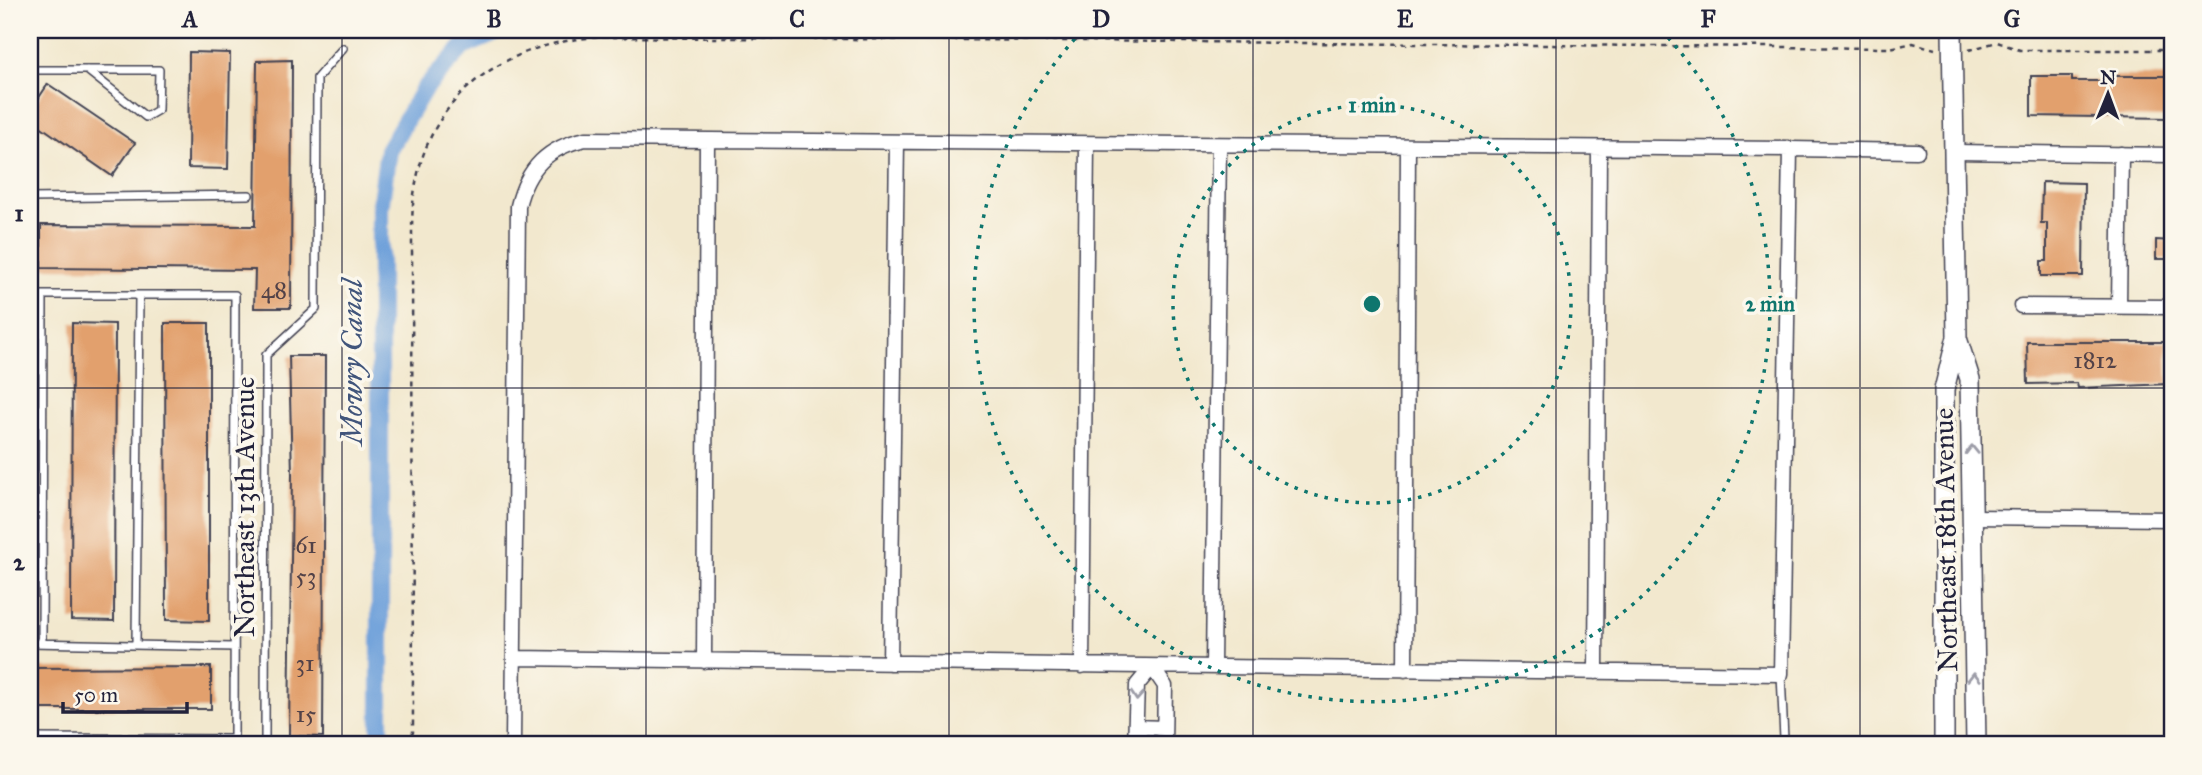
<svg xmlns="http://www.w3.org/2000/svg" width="2202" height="775" viewBox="0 0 2202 775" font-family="'IM FELL Great Primer',serif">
	<rect width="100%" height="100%" fill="#fbf7ec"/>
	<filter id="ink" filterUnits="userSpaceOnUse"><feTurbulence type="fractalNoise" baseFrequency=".0143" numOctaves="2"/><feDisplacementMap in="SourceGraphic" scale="14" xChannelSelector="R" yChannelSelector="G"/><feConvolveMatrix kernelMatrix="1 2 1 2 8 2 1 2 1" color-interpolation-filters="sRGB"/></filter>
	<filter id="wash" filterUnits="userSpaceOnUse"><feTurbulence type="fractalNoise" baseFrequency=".00686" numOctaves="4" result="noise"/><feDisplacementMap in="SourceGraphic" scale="28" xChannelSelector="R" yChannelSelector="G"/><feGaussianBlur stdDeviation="1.57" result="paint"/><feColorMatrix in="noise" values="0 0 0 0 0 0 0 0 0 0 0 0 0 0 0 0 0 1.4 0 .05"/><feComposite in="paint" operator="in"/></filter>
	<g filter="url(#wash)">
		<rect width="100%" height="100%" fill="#f2e8ce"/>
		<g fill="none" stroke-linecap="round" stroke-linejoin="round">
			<!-- canal -->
			<path stroke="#70a1da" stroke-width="18" d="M380,745v-536l8,-59 36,-61 39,-42 39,-17"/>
		</g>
		<g id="blocks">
			<!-- building -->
			<path fill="#e2a06d" d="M189,52l41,1 -2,116 -40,-1z
				M292,60l-1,248h-37l1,-38 -214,-2v-43l214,1 2,-165z
				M2031,76h41v5h41v-5h59v42l-141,-2z
				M48,84l87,59 -23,33 -82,-57v-8z
				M2042,182l42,1 -1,93h-42v-15h6v-38h-6z
				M2156,240l16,1v18h-16z
				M72,323l43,1 -1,297 -43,-1z
				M165,323h44v298l-43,-1z
				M2027,342h140l1,42 -90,4 -1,-5 -49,1z
				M289,356h36l-2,381 -34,-1 3,-262z
				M211,667v42h-181v-41z"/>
		</g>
	</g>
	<g filter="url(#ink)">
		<use href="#blocks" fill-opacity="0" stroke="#414051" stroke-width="2"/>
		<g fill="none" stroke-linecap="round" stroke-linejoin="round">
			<defs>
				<path id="lane" d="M30,70h129l-1,40 -12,7 -59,-47
					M30,198l219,-3
					M30,295h205l-1,450
					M30,643l204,4
					M42,643l1,-348
					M136,645l3,-350
					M1781,674l3,65
					M30,738l204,1
					M265,745l1,-390 50,-46 1,-231 26,-30"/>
				<path id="street" d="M1790,149l127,2
					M1956,152l216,3
					M2021,306l151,1
					M2119,306l2,-152
					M1973,517l199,2
					M704,661l3,-521
					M890,663l7,-521
					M1082,666l5,-522
					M1213,667l6,-521
					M1405,670l3,-523
					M1596,672l3,-522
					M1136,727l28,1
					M513,745l5,-539c9,-38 30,-59 68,-67l1204,10 -9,525 -1267,-16
					M1135,745l2,-60 15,-18 13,19 -1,59"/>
				<path id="secondary" d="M1957,338l13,41 6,366
					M1944,745v-355l13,-53 -5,-307"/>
			</defs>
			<!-- lane casing -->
			<use href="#lane" stroke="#414051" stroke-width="10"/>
			<!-- street casing -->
			<use href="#street" stroke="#414051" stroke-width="17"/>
			<!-- secondary casing -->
			<use href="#secondary" stroke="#414051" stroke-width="22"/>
			<!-- path -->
			<path stroke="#414051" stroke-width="2.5" stroke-dasharray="5 5" stroke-linecap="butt" d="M1969,50l28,-8 23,8h152
				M409,745l4,-13 -1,-491c0,-19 0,-39 4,-58 17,-96 100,-144 190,-146l1284,11 23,-5 22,6"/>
			<!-- lane -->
			<use href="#lane" stroke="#fff" stroke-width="7"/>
			<!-- street -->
			<use href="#street" stroke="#fff" stroke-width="14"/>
			<!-- secondary -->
			<use href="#secondary" stroke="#fff" stroke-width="19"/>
		</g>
		<!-- one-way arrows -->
		<defs><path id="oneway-chevron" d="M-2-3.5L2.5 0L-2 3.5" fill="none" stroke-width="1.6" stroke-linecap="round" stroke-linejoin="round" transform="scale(1.75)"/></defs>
		<g stroke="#9c9ca7">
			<use href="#oneway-chevron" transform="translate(1972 450) rotate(-91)"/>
			<use href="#oneway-chevron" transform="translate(1974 677) rotate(-90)"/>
			<use href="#oneway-chevron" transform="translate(1137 696) rotate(94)"/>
		</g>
	</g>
	<!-- grid -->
	<path fill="none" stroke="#22223b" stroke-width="2" stroke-opacity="0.55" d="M342,30v715M646,30v715M949,30v715M1253,30v715M1556,30v715M1860,30v715M30,388h2142"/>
	<!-- distance rings -->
	<g fill="none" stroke="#0f766e" stroke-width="3.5" stroke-dasharray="3.5 7">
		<circle cx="1372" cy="304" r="199"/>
		<path d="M1661 30A398 398 0 1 1 1083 30"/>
	</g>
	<g text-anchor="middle" stroke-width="7" stroke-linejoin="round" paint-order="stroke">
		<!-- number labels -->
		<g font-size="24" fill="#524248">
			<text x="274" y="298">48</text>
			<text x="2095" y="368">1812</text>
			<text x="306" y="553">61</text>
			<text x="306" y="584">53</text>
			<text x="305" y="671">31</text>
			<text x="306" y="722">15</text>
		</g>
		<!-- street labels -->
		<g font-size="28" fill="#22223b" stroke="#fbf7ec">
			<text transform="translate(244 507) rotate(-90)" y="10">Northeast 13th Avenue</text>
			<text transform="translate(1945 540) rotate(-91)" y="10">Northeast 18th Avenue</text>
		</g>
		<!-- water labels -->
		<g font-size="30" font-style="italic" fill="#41557b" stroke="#fbf7ec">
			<text transform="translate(352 362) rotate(-90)" y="10">Mowry Canal</text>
		</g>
	</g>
	<circle cx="1372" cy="304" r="10" fill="#0f766e" stroke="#fbf7ec" stroke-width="3.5"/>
	<g font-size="21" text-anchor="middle" font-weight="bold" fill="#0f766e" stroke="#fbf7ec" stroke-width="7" stroke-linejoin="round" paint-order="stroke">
		<text x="1372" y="112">1 min</text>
		<text x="1770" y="311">2 min</text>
	</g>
	<!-- margin -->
	<rect width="2202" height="775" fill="none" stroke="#fbf7ec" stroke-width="77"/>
	<!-- north arrow -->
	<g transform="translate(2108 94) rotate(1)" stroke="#fbf7ec" stroke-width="5" paint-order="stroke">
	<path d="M0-5L12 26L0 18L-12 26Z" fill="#22223b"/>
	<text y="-10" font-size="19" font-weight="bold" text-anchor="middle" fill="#22223b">N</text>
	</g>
	<!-- scale -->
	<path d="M63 702v10h124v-10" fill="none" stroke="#22223b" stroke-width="3.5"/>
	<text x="74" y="702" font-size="21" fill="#22223b" stroke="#fbf7ec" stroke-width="5" paint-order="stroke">50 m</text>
	<rect x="38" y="38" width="2126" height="698" fill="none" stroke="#22223b" stroke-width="2.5"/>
	<g font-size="23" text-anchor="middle" font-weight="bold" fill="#22223b">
		<text x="190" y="27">A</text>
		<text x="494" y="27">B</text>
		<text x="797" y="27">C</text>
		<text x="1101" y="27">D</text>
		<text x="1405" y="27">E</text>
		<text x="1708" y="27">F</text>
		<text x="2012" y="27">G</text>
		<text x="19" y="221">1</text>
		<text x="19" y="570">2</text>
	</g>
</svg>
